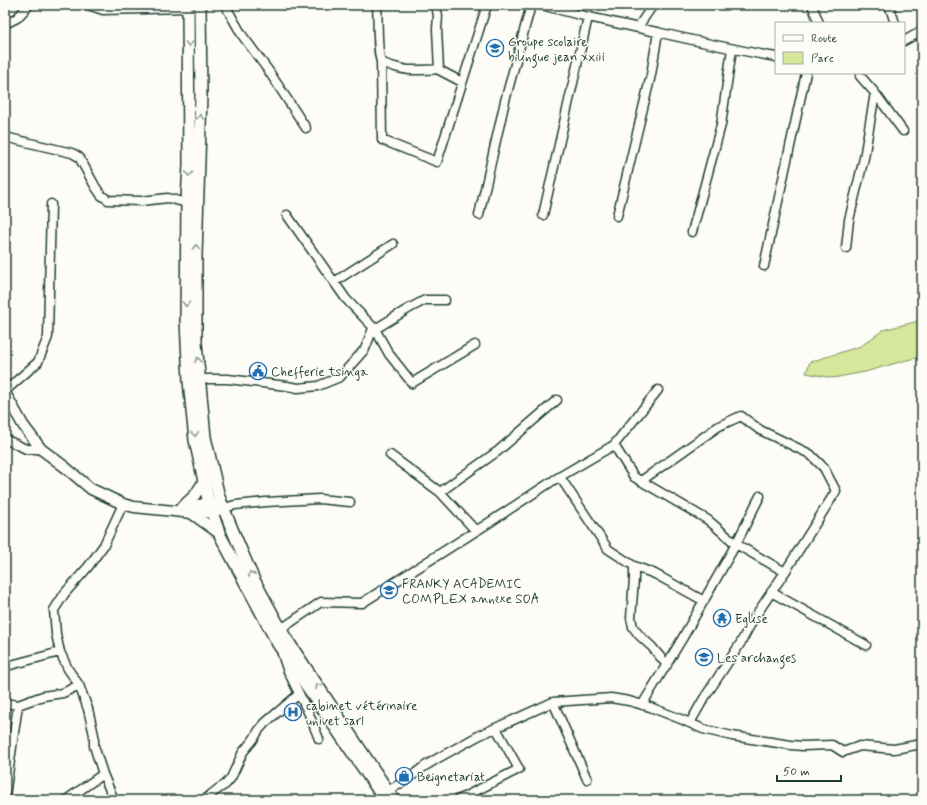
<svg xmlns="http://www.w3.org/2000/svg" width="927" height="805" viewBox="0 0 927 805" font-family="Mynerve,sans-serif">
	<rect width="100%" height="100%" fill="#fdfcf7"/>
	<filter id="ink" filterUnits="userSpaceOnUse"><feTurbulence type="fractalNoise" baseFrequency=".025" numOctaves="2"/><feDisplacementMap in="SourceGraphic" scale="8" xChannelSelector="R" yChannelSelector="G"/><feConvolveMatrix kernelMatrix="1 2 1 2 8 2 1 2 1" color-interpolation-filters="sRGB"/></filter>
	<g filter="url(#ink)">
		<!-- green -->
		<path fill="#d6e69a" stroke="#7a9267" d="M922,320v37l-15,3 -42,12 -32,6 -27,-5 4,-11 51,-16 22,-16z"/>
		<g fill="none" stroke-linecap="round" stroke-linejoin="round">
			<defs>
				<path id="minor" d="M88,5l15,5 85,-2
					M225,5l17,30 26,35 38,58
					M377,5c1,10 0,50 4,56 3,4 24,9 30,9 9,0 19,0 28,-1
					M436,5l2,11 -1,13 2,41 23,12
					M541,5l47,12 -45,198
					M812,5l7,18
					M889,5l6,18
					M588,17c63,13 125,29 188,40
					M5,24l12,-6 12,-13
					M638,27l15,-22
					M904,41l18,-10
					M381,61l1,79 55,22 50,-157
					M875,93l28,38
					M5,135l4,3 63,15 7,4 16,29 6,9 7,5 33,1 27,-3 19,5
					M287,215l59,84 29,30 14,25 23,29 63,-38
					M479,215l26,-114 26,-96
					M617,216l34,-141 7,-43
					M692,232l29,-107 11,-76
					M846,248l3,-28 15,-62 11,-65 -15,-17
					M764,266l42,-193
					M334,282l59,-38
					M200,379h28l59,7 11,2 20,-2 22,-9 25,-28 7,-18 36,-22 17,-9h20
					M5,391l33,-29 10,-25 3,-133
					M5,439l21,10h15
					M614,445l20,32 74,43 28,24 -54,95 -40,66
					M390,455l50,37 36,39
					M560,477l48,72 26,17 21,8 49,27
					M641,481l78,-55 22,-10 19,14 50,24 14,14 12,23 -51,81 -31,46 -14,26 -37,56 -13,23
					M440,492l58,-41 59,-51
					M760,496l-24,48 49,28
					M224,508l11,-3 31,-3 53,-3 31,3
					M634,566v13l-3,39 2,9 6,8 13,12 15,18
					M771,592l95,53
					M281,629l40,-27 41,1 125,-79 67,-44 60,-35 44,-55
					M282,654l5,15 22,45 10,25
					M5,665l2,1 53,-14
					M553,702l34,77
					M5,703l13,2 25,-9 20,-3 16,-8
					M103,774l-9,-28v-11l-6,-26 -9,-24 -11,-16 -8,-17 -4,-18 -2,-24 11,-17 23,-26 16,-22 19,-41
					M388,791l20,-12 17,-13 15,-9 40,-22 73,-33 58,-4 18,3 21,6 33,13 20,9 29,7 59,9 12,1 29,-1 11,7 17,-6 34,3 28,-5
					M5,796l13,-91
					M66,800l37,-26 11,26
					M204,800l14,-11 8,-5 5,-6 12,-26 10,-12 6,-10 6,-7 34,-29
					M458,800l61,-31 -23,-41"/>
				<path id="tertiary" d="M5,393l18,32 18,24 24,18 26,22 32,15 11,3 40,4 17,2 21,-1 12,-4
					M181,508l14,-13 9,-14
					M182,508l39,-7
					M191,513l28,20"/>
				<path id="secondary" d="M188,5l1,160 -2,34 -1,121 1,22 2,39 6,59 14,64 11,31 58,109 107,156
					M200,5l1,90 -5,161v87l9,94 14,60 13,32 21,49 32,59 109,163"/>
			</defs>
			<!-- minor casing -->
			<use href="#minor" stroke="#1f3d34" stroke-width="11"/>
			<!-- tertiary casing -->
			<use href="#tertiary" stroke="#1f3d34" stroke-width="13"/>
			<!-- secondary casing -->
			<use href="#secondary" stroke="#1f3d34" stroke-width="14"/>
			<!-- minor -->
			<use href="#minor" stroke="#fdfcf7" stroke-width="8"/>
			<!-- tertiary -->
			<use href="#tertiary" stroke="#fdfcf7" stroke-width="10"/>
			<!-- secondary -->
			<use href="#secondary" stroke="#fdfcf7" stroke-width="11"/>
		</g>
		<!-- one-way arrows -->
		<defs><path id="oneway-chevron" d="M-2-3.5L2.5 0L-2 3.5" fill="none" stroke-width="1.6" stroke-linecap="round" stroke-linejoin="round"/></defs>
		<g stroke="#8e9c96">
			<use href="#oneway-chevron" transform="translate(189 44) rotate(89)"/>
			<use href="#oneway-chevron" transform="translate(200 117) rotate(-88)"/>
			<use href="#oneway-chevron" transform="translate(189 174) rotate(94)"/>
			<use href="#oneway-chevron" transform="translate(196 247) rotate(-88)"/>
			<use href="#oneway-chevron" transform="translate(186 304) rotate(91)"/>
			<use href="#oneway-chevron" transform="translate(198 360) rotate(-95)"/>
			<use href="#oneway-chevron" transform="translate(195 434) rotate(83)"/>
			<use href="#oneway-chevron" transform="translate(251 574) rotate(-115)"/>
			<use href="#oneway-chevron" transform="translate(318 686) rotate(-124)"/>
		</g>
	</g>
	<!-- icons -->
	<defs>
		<symbol id="school-ring" viewBox="-11 -11 22 22"><circle r="9.5" fill="#fdfcf7" stroke="#1f6fb2" stroke-width="1.5"/><path d="M0-5L7-2L0 1L-7-2ZM-4 1L0 2.5L4 1V4Q0 6-4 4Z" fill="#1f6fb2"/></symbol>
		<symbol id="civic-ring" viewBox="-11 -11 22 22"><circle r="9.5" fill="#fdfcf7" stroke="#1f6fb2" stroke-width="1.5"/><path d="M-.6-6.5H3V-4.5H.6V-3L4-1V1h2V6H-6V1h2V-1L-.6-3ZM-1.2 2.5V6h2.4V2.5Z" fill="#1f6fb2"/></symbol>
		<symbol id="temple-ring" viewBox="-11 -11 22 22"><circle r="9.5" fill="#fdfcf7" stroke="#1f6fb2" stroke-width="1.5"/><path d="M0-6L5-2H3V0L6.5 2.5H4V6H1.5V3h-3V6H-4V2.5H-6.5L-3 0V-2H-5Z" fill="#1f6fb2"/></symbol>
		<symbol id="hospital-ring" viewBox="-11 -11 22 22"><circle r="9.5" fill="#fdfcf7" stroke="#1f6fb2" stroke-width="1.5"/><path d="M-5-5h3v3.5h4V-5h3V5h-3V1.5h-4V5h-3Z" fill="#1f6fb2"/></symbol>
		<symbol id="shop-ring" viewBox="-11 -11 22 22"><circle r="9.5" fill="#fdfcf7" stroke="#1f6fb2" stroke-width="1.5"/><path d="M-5-2.5h2.3a2.7 3.5 0 0 1 5.4 0H5L5.5 6h-11ZM-1.5-2.5h3a1.5 2.3 0 0 0-3 0Z" fill="#1f6fb2"/></symbol>
	</defs>
	<g fill-rule="evenodd">
		<use href="#school-ring" x="485" y="38" width="20" height="20"/>
		<use href="#civic-ring" x="248" y="361" width="20" height="20"/>
		<use href="#school-ring" x="379" y="580" width="20" height="20"/>
		<use href="#temple-ring" x="712" y="608" width="20" height="20"/>
		<use href="#school-ring" x="694" y="647" width="20" height="20"/>
		<use href="#hospital-ring" x="283" y="702" width="20" height="20"/>
		<use href="#shop-ring" x="394" y="766" width="20" height="20"/>
	</g>
	<g text-anchor="middle" stroke-width="3" stroke-linejoin="round" paint-order="stroke">
		<!-- poi labels -->
		<g font-size="13" fill="#1f3d34" stroke="#fdfcf7" text-anchor="start">
			<text x="508" y="46">Groupe scolaire<tspan x="508" dy="15">bilingue jean xxiii</tspan></text>
			<text x="271" y="376">Chefferie tsinga</text>
			<text x="402" y="588">FRANKY ACADEMIC<tspan x="402" dy="15">COMPLEX annexe SOA</tspan></text>
			<text x="735" y="623">Eglise</text>
			<text x="717" y="662">Les archanges</text>
			<text x="306" y="710">cabinet vétérinaire<tspan x="306" dy="15">univet sarl</tspan></text>
			<text x="417" y="781">Beignetariat</text>
		</g>
	</g>
	<!-- margin -->
	<rect width="927" height="805" fill="none" stroke="#fdfcf7" stroke-width="20"/>
	<rect x="10" y="10" width="907" height="785" fill="none" stroke="#1f3d34" stroke-width="1.5" filter="url(#ink)"/>
	<!-- legend -->
	<rect x="775" y="22" width="130" height="52" fill="#fdfcf7" stroke="#a4b0a9"/>
	<rect x="783" y="35" width="20" height="6" fill="#fdfcf7" stroke="#a4b0a9"/>
	<text x="811" y="42" font-size="12" fill="#1f3d34">Route</text>
	<rect x="783" y="52" width="20" height="12" fill="#d6e69a" stroke="#a4b0a9"/>
	<text x="811" y="62" font-size="12" fill="#1f3d34">Parc</text>
	<!-- scale -->
	<path d="M777 775v6h64v-6" fill="none" stroke="#1f3d34" stroke-width="2"/>
	<text x="783" y="775" font-size="12" fill="#1f3d34" stroke="#fdfcf7" stroke-width="3" paint-order="stroke">50 m</text>
</svg>
